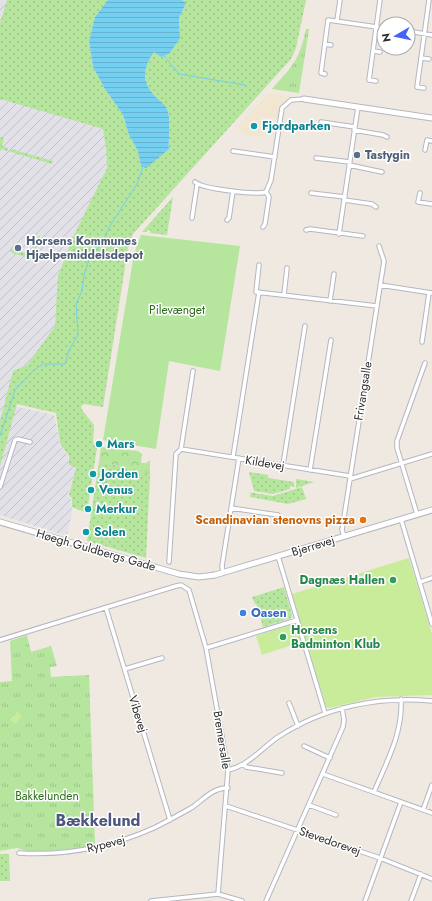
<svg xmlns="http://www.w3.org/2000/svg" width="432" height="901" viewBox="0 0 432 901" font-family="Jost,sans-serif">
	<defs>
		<pattern id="industrial-furrows" width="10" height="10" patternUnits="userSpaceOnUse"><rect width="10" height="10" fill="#e3e1e8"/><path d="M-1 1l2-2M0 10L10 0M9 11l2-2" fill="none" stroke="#c3c1c7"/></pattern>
		<pattern id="grass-dots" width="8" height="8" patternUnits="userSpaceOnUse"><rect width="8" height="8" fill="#b6e59e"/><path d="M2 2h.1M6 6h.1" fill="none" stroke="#9dc588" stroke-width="1.8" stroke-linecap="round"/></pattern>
		<pattern id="forest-crowns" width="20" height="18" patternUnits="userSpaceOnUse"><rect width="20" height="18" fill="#b6e59e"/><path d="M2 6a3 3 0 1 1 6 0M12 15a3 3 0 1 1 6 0" fill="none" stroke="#9dc588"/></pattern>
		<pattern id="park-tufts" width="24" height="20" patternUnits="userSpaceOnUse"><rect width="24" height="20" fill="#b6e59e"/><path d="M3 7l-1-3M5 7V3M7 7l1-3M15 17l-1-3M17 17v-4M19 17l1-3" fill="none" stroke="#9dc588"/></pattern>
		<pattern id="water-rules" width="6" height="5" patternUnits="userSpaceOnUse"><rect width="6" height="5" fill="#75cff0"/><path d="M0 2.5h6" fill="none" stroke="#66b2ce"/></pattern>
	</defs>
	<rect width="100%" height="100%" fill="#efe9e1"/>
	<!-- industrial -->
	<path fill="url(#industrial-furrows)" d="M0,0h7l-7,23z
		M0,99l103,30 3,20 1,19 -34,69 -15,39 -2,50 -29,39 -14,7 -8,32 49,11 6,28 8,13 1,9 7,2 -8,28 3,3 1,15 -5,23 -67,-21z"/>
	<!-- education -->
	<path fill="#f0e6d1" d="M269,93l22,3 -10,10 -3,12 -13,-1 -1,7 2,1 -2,12 -19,-2 -9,-7z"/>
	<!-- grass -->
	<path fill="url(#grass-dots)" d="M7,0h101l-13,17 -6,24 4,26 12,22 18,26 6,20 9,16 3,15 28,-17c-1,-11 3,-34 -3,-42 -2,-4 -8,-7 -11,-11 -14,-15 -12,-28 -1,-44l16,1 10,-15 -1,-20 7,-15 -4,-3h124l-10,48 -5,11 -158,175 -5,14 -25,159 -19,-3 -3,2 1,4 12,15 -1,17 4,6 -10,65 -15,-6v-9l-3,-3 7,-28 -7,-2v-9l-9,-13 -4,-30 -39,-9 -17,62v-45l13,-50 14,-6 28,-39 3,-50 15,-39 34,-69 -1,-19 -3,-20 -103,-30v-76z
		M0,137l4,1 -2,8 6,2v3h2l1,-2 42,12 -1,3 -51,-15 -1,3z
		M173,197l-6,38 -17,-2v-3h-2l-1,2h-5z
		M38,236h2l-6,24 -24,-8 1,-3 21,6z
		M99,462l47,9 4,5 -4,82 -59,-17z
		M249,472l19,3v3l26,4v5l-4,-1v3l-17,5 -19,-3z
		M296,479l18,3 -18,6z
		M302,487l4,12 -18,5 -38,-7 1,-5h-3l25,4z
		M284,587l8,28 -1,3 -28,9 -6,-22 -2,-1 -3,-7z
		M0,854h9l1,27h-10z"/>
	<!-- forest -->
	<path fill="url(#forest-crowns)" d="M101,447l37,4 4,3 -1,9h6l1,-2h2v15l-4,-5 -47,-9z"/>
	<!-- park -->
	<path fill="url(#park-tufts)" d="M306,29h3l-10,64 -27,-4c21,-24 27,-28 34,-60z
		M27,635l4,17 20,-6 6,20 -7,1 1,10 38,-2 6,169 -2,2 -50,6h-13l-13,-4 -17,3v-169l12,-1 -2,-40z"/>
	<!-- garden -->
	<path fill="#b6e59e" d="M141,235l99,11 -20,125 -51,-10 -13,88 -53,-9 31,-186z"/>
	<!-- pitch -->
	<path fill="#c9ec9a" d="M409,558l23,76v61l-56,2 -47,11 -3,-1 -34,-113z
		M293,624l3,1 5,17 -39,13 -6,-19z
		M17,712l5,4 -7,8 -5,-4z"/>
	<!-- water -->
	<path fill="url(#water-rules)" d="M108,0h74l4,3 -7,15 1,20 -10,15 -9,4 -7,-5c-11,16 -13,29 1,44 3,4 9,7 11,11 6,8 2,31 3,42l-23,19 -5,-2 -3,-15 -9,-16 -6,-20 -18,-26 -12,-22 -4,-26 6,-24z"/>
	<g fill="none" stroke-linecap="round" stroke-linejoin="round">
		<!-- stream -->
		<path stroke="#75cff0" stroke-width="1" d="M164,56l15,18 66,11
			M0,436l15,-46 19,-20 9,-6h22l4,-14 9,-15 -2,-31 6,-13 2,-16 5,-15 15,-21 6,-13 27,-42 6,-17"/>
		<defs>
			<path id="street" d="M337,21l3,-21
				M408,31l24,4
				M325,44l6,1
				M373,51l7,1
				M421,58l8,1
				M325,74l-4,-1 7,-53 56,8
				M376,81l-7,-1 11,-80
				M424,88l-7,-1 12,-87
				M321,122l34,5
				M354,130l29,5 4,2
				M425,150l2,-10 5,1
				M233,151l42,6
				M316,158l34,4
				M349,165l33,7
				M195,182c7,7 61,13 71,10l5,-12 11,-72 9,-8 13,-1
				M311,193l34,4
				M420,193l-2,9 14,2
				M344,200l28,4 4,3
				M192,218l5,-33
				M227,220l2,-2 4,-27
				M263,227l2,-3 4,-27 -3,-5
				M306,230l4,-1 53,7
				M339,234l19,-127
				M259,265l-3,27 121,14
				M380,285l52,8
				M284,295l3,-27
				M330,301l4,-27
				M422,342l7,-49
				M181,449l169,27
				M233,457l26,-165
				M283,465l22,-139
				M310,470l21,-130
				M350,479l82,-25
				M0,487l15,-47 3,-1 12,3
				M231,508l47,7
				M417,514l-20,-66v-7l28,-78
				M401,519l31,105
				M344,536l-2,-6 42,-269 -5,-15
				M278,556l47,157
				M169,562l7,-108 5,-5 12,-78
				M223,573l-1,-7 17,-108
				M420,582l12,-4
				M106,608l64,212
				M0,640l176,-54 5,-1 8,5 17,58 22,122 -10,124
				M206,648l91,-28
				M125,669l37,-11
				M289,703l9,23
				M304,746l26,12
				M244,764l2,3 36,6
				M228,770c20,-4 34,-22 50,-33 46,-30 100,-41 154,-36
				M323,774l109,39
				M374,792c13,-31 29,-59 27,-93
				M309,805l27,10
				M226,806l154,52 52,21
				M423,810l9,-25
				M19,853c48,3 93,-6 137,-26 11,-6 23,-12 35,-19 11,-7 22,-21 37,-20
				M151,901l67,-7 24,7
				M266,901l77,-174 1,-7 -2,-12
				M365,901l36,-99
				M411,901l10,-27"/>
			<path id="secondary" d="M304,99l128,19
				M0,522l179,52 20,3 16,-2 217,-65"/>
		</defs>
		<!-- street casing -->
		<use href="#street" stroke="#b4b7c1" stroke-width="5.5"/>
		<!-- secondary casing -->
		<use href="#secondary" stroke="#b4b7c1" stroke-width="7"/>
		<!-- street -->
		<use href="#street" stroke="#fff" stroke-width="3.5"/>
		<!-- secondary -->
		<use href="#secondary" stroke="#fff" stroke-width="5"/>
	</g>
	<!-- markers -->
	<g fill="#0f9aa8" stroke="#fff" stroke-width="1.5">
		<circle cx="254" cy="126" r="4"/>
		<circle cx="99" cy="444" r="4"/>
		<circle cx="93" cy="474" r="4"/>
		<circle cx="91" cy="490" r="4"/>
		<circle cx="88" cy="509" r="4"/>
		<circle cx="86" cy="532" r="4"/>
	</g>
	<g fill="#5c6f8a" stroke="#fff" stroke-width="1.5">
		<circle cx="357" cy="155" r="4"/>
		<circle cx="18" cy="248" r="4"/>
	</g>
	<circle fill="#e8710a" stroke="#fff" stroke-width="1.5" cx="363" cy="520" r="4"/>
	<g fill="#2e9e5b" stroke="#fff" stroke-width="1.5">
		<circle cx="393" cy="580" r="4"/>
		<circle cx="283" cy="637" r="4"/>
	</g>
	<circle fill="#3f7fe0" stroke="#fff" stroke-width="1.5" cx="243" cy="613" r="4"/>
	<g text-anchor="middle" stroke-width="3" stroke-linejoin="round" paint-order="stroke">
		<!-- culture labels -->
		<g font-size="12" font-weight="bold" fill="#0d838f" stroke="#fff" text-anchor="start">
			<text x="262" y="130">Fjordparken</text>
			<text x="107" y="448">Mars</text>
			<text x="101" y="478">Jorden</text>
			<text x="99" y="494">Venus</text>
			<text x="96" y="513">Merkur</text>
			<text x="94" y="536">Solen</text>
		</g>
		<!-- service labels -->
		<g font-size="12" font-weight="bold" fill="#4e5e75" stroke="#fff" text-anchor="start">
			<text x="365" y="159">Tastygin</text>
			<text x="26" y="245">Horsens Kommunes<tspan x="26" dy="14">Hjælpemiddelsdepot</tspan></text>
		</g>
		<!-- park labels -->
		<g font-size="12" fill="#2c6e1b" stroke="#fff">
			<text x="177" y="314">Pilevænget</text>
			<text x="47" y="800">Bakkelunden</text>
		</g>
		<!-- street labels -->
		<g font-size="12" fill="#2e2e2e" stroke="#fff">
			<text transform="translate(363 391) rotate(-81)" y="4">Frivangsalle</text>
			<text transform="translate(265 463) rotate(9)" y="4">Kildevej</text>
			<text transform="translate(313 546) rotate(-17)" y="4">Bjerrevej</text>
			<text transform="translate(96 550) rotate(16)" y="4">Høegh Guldbergs Gade</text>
			<text transform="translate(138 714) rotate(73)" y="4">Vibevej</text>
			<text transform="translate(222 740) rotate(81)" y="4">Bremersalle</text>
			<text transform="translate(330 841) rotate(19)" y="4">Stevedorevej</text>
			<text transform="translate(106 844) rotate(-14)" y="4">Rypevej</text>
		</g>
		<!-- food labels -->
		<g font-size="12" font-weight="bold" fill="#c56008" stroke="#fff" text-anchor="end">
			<text x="355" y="524">Scandinavian stenovns pizza</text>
		</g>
		<!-- leisure labels -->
		<g font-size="12" font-weight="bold" fill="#27864d" stroke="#fff" text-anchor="end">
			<text x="385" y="584">Dagnæs Hallen</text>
			<text x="291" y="634" text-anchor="start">Horsens<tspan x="291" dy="14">Badminton Klub</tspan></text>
		</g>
		<!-- shop labels -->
		<g font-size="12" font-weight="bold" fill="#366cbe" stroke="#fff" text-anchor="start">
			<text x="251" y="617">Oasen</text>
		</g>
		<!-- district labels -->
		<g font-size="16" font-weight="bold" fill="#4d5680" stroke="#fff">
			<text x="98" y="826">Bækkelund</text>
		</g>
	</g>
	<!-- north arrow -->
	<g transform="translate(396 36) rotate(261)"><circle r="19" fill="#ffffff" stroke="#ababab"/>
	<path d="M0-3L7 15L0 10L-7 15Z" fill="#4264fb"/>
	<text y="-6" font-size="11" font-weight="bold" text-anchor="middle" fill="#2e2e2e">N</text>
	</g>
</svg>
